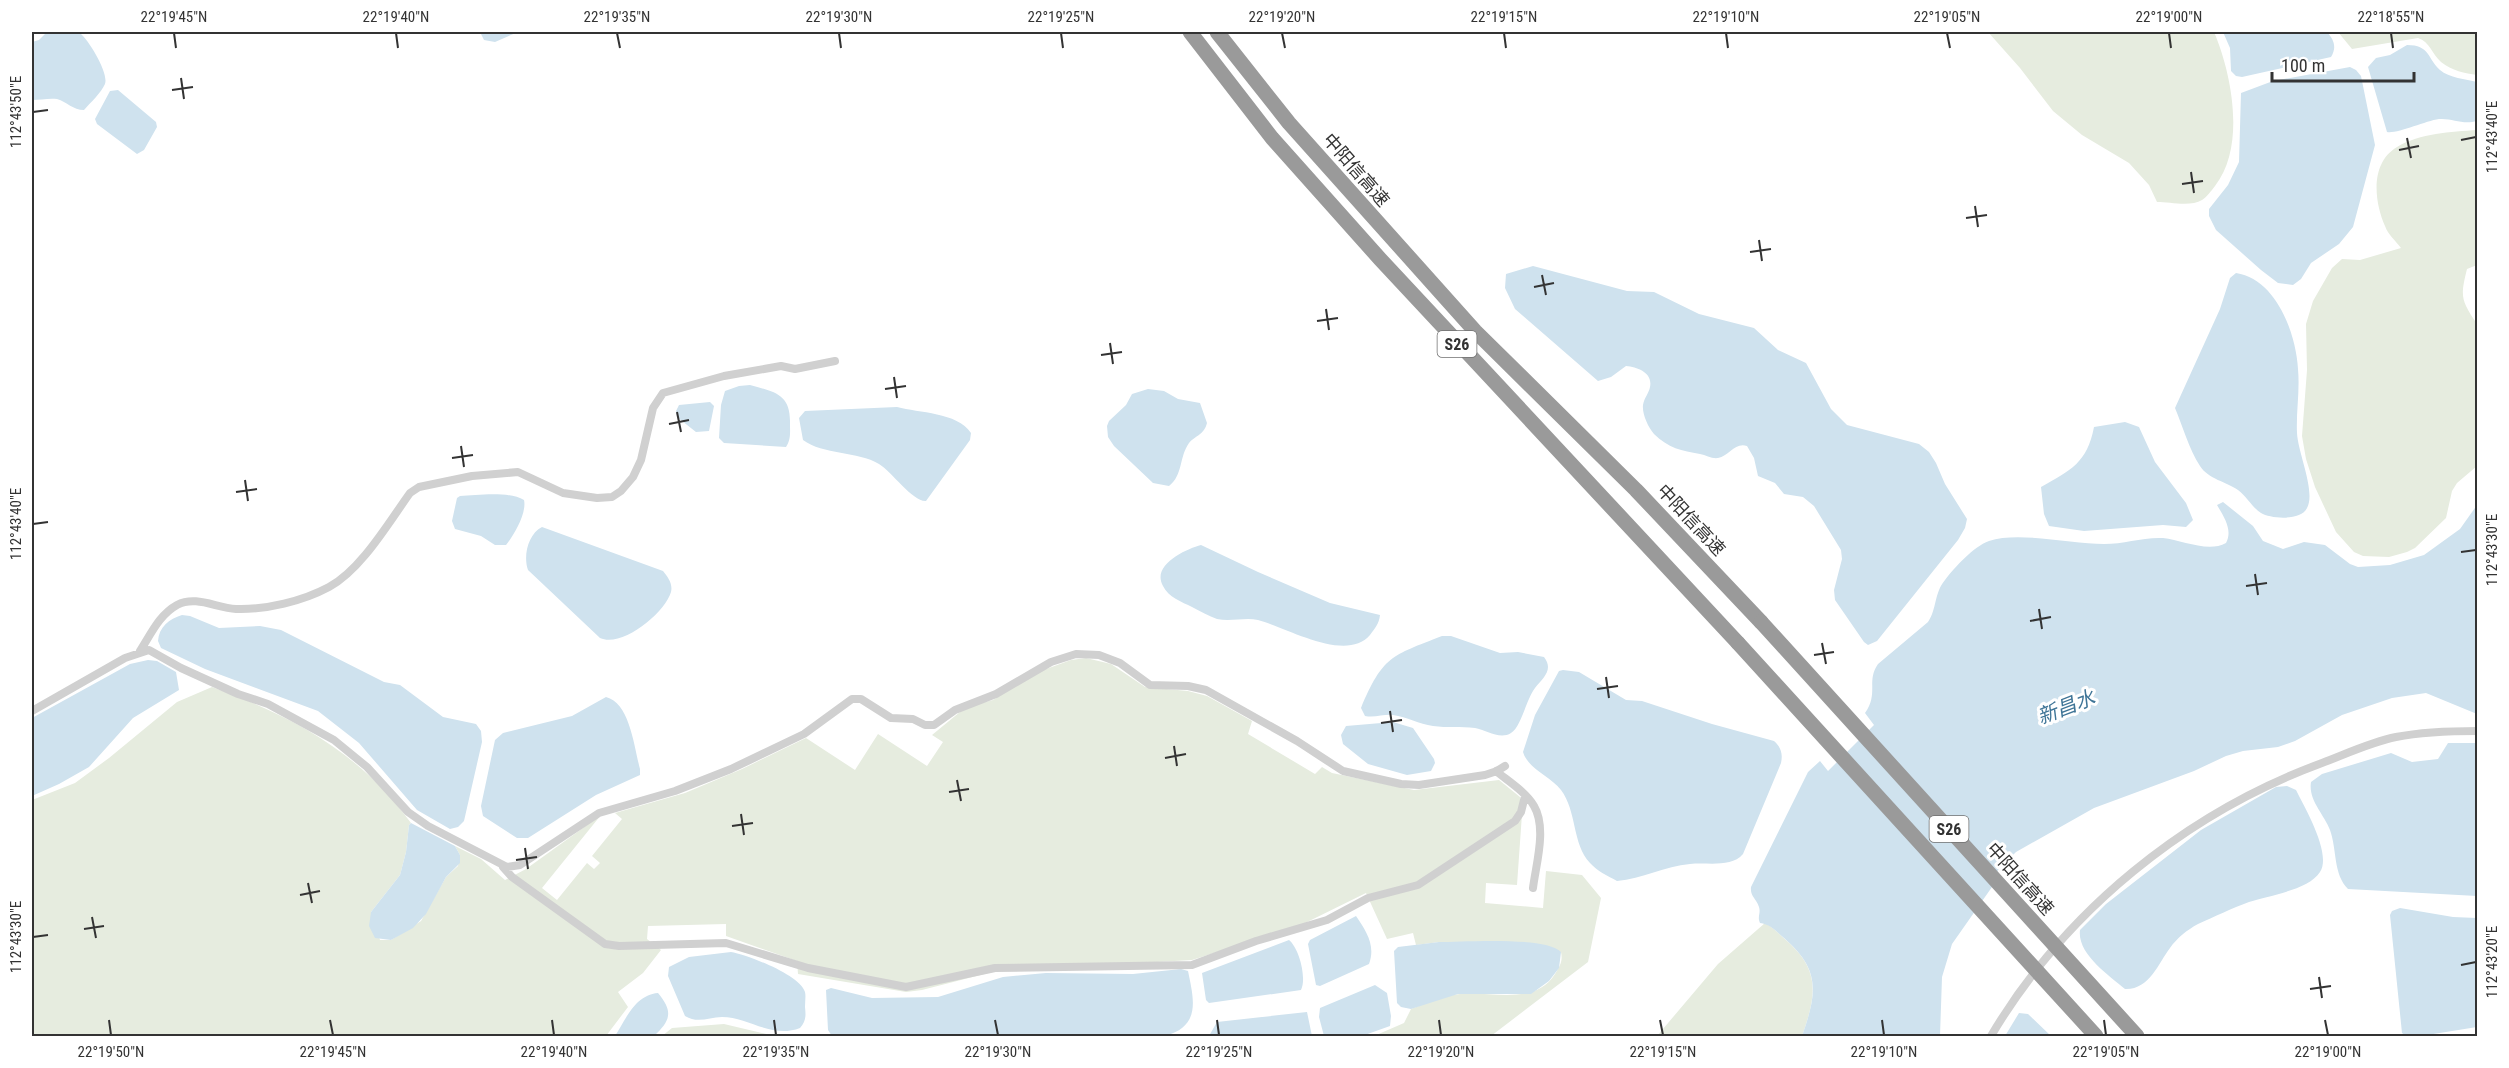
<svg xmlns="http://www.w3.org/2000/svg" width="2509" height="1068" viewBox="0 0 2509 1068" font-family="'Roboto Condensed','Noto Sans SC',sans-serif">
	<rect width="100%" height="100%" fill="#fff"/>
	<!-- green -->
	<path fill="#e6ecdf" d="M1988,32h226c18,42 32,115 1,154 -4,5 -8,11 -13,14 -11,7 -32,2 -45,2l-8,-17 -20,-22 -47,-28 -29,-24 -33,-43z
		M2338,32h139v43c-12,-2 -25,-4 -36,-13 -9,-8 -11,-20 -23,-24l-66,11z
		M2477,130v135l-10,4c-7,28 -6,31 10,55v142l-20,17 -5,8 -6,27 -31,30 -8,4 -18,5 -26,-1 -9,-4 -18,-20 -21,-45 -9,-28 -4,-23 5,-66 -1,-46 7,-23 19,-33 10,-9 18,1 41,-12c-5,-7 -13,-13 -16,-22 -11,-25 -15,-63 12,-79 23,-14 54,-15 80,-17z
		M1086,658l25,6 34,23 43,4 19,5 45,25 -4,13 67,40 7,-7 10,6 82,17 85,-10 21,17 2,17 -5,71 -31,-2 -1,20 58,5 3,-37 36,4 19,23 -13,64 -97,74h-117l30,-13 7,-14c16,-6 33,-14 49,-15 32,-3 75,12 95,-20 5,-8 8,-13 6,-22l-122,-10 -23,3 -3,-12 -26,6 -21,-46 -67,33 -107,34 -196,11 -74,19 -16,2 -108,-18 -1,-13 -71,-25v-12l-78,2 -1,13 14,11 -18,23 -25,19 10,15 -22,29h-574v-236l43,-17 34,-25 68,-56 35,-15c81,29 147,65 199,136l-2,2 -3,27 -6,23 -29,37 9,28h11l30,-19 25,-44 12,-11 2,-11 -5,-9 26,13 24,21 21,-11 75,-54 -59,73 15,12 30,-37 7,6 6,-6 -8,-7 30,-37 -7,-6 70,-20 57,-24 64,-31 49,32 23,-36 49,32 16,-24 -11,-7 34,-28 27,-7 45,-28 33,-12z
		M1765,923c8,4 15,12 22,18 34,30 29,55 15,95h-145l61,-72z
		M724,1024l51,12h-113l10,-8z"/>
	<!-- water -->
	<path fill="#cfe2ee" d="M47,32h30l4,2c8,7 28,39 24,50 -4,9 -14,18 -21,26 -11,0 -17,-8 -27,-11 -8,-1 -17,1 -25,1v-58l7,-2z
		M480,32h38l-23,10 -11,-2z
		M2223,32h104c7,8 10,15 4,25l-89,20 -6,-1 -5,-5 -1,-23z
		M2407,45c23,0 20,13 33,25 9,8 26,9 37,12v39c-15,4 -24,-3 -38,-2 -14,2 -42,15 -52,13l-19,-65 8,-9 14,-3z
		M2350,67l6,3 5,6 14,69 -22,82 -14,17 -28,19 -10,16 -8,6 -15,-2 -17,-13 -45,-40 -7,-14v-7l19,-24 11,-23 2,-69 32,-12z
		M118,90l38,32 1,5 -13,23 -7,4 -40,-30 -2,-5 15,-28z
		M1533,266l94,25 27,1 45,22 55,14 24,22 28,13 25,46 16,16 72,19 10,8 7,11 9,21 22,35 -2,9 -7,12 -81,101 -9,4 -4,-3 -29,-42 -1,-10 8,-31 -1,-9 -27,-44 -11,-9 -19,-3 -9,-11 -17,-7 -4,-18 -7,-12c-12,-4 -18,10 -29,12 -6,1 -12,-3 -18,-4 -18,-3 -32,-6 -46,-20 -6,-7 -12,-20 -11,-29 1,-7 6,-12 7,-18 3,-14 -12,-20 -24,-21l-15,11 -13,4 -83,-72 -10,-21 1,-14z
		M2236,273c40,6 60,60 62,96 2,22 -2,43 -1,64 1,20 19,59 10,75 -6,13 -36,11 -46,5 -9,-6 -14,-16 -23,-23 -11,-8 -30,-11 -38,-24 -11,-17 -17,-39 -25,-58l45,-99 10,-31z
		M750,385c25,7 41,9 40,39 0,8 1,16 -4,23l-62,-4 -5,-5 2,-33 4,-14 14,-5z
		M1148,389l16,2 14,8 22,4 7,20c-3,12 -11,12 -18,20 -10,14 -6,32 -20,43l-16,-3 -39,-37 -6,-9 -1,-11 2,-5 17,-16 6,-11z
		M710,402l4,4 -5,25 -13,1 -19,-15 -1,-6 3,-6z
		M897,407c22,6 60,5 74,26l-1,7 -44,61c-13,1 -34,-29 -47,-37 -21,-13 -56,-9 -76,-24l-4,-22 6,-7z
		M2125,422l14,5 16,35 31,41 7,17 -7,7 -23,-2 -79,6 -35,-5 -5,-12 -3,-27c30,-17 46,-24 53,-60z
		M460,496c18,-1 49,-5 64,4 3,13 -10,35 -18,45h-11l-14,-9 -26,-7 -3,-8 5,-23z
		M2223,502l30,24 10,15 20,8 21,-7 21,3 25,19 8,3 32,-2 34,-10 36,-26 17,-24v209l-51,-21 -34,5 -50,17 -47,26 -17,6 -35,4 -17,5 -32,15 -100,37 -78,44 -18,18 -6,17 -40,57 -10,33 -2,59h-138c15,-43 19,-66 -18,-98 -7,-6 -14,-14 -24,-15 -3,-6 1,-10 -1,-16 -3,-9 -9,-10 -8,-20l57,-115 12,-11 8,10 46,-46 -9,-12c14,-20 1,-32 13,-49l50,-42c9,-13 6,-29 17,-42 10,-13 28,-33 44,-39 29,-10 83,3 115,3 20,0 39,-7 59,-6 19,2 45,15 63,5 7,-13 -2,-26 -9,-38z
		M542,527l121,44c5,6 10,13 8,21 -6,21 -49,56 -71,46l-72,-68c-5,-14 0,-36 14,-43z
		M1201,545l57,27 72,31 50,12c-1,9 -5,13 -10,20 -24,28 -82,-7 -112,-15 -13,-3 -27,2 -41,-1 -8,-3 -17,-8 -25,-12 -10,-5 -24,-10 -29,-21 -12,-21 23,-37 38,-41z
		M182,615l8,1 29,12 41,-2 21,4 103,52 16,3 43,32 33,7 5,7 1,11 -18,79 -6,6 -8,2 -33,-19 -58,-67 -41,-32 -113,-42 -44,-21 -3,-7c1,-14 11,-22 24,-26z
		M1442,636h9l49,17 18,-1 26,5c10,13 -1,21 -9,31 -9,12 -14,39 -24,45 -11,7 -25,-3 -36,-5 -14,-2 -28,0 -42,-2 -14,-2 -26,-9 -40,-11 -9,-1 -18,3 -28,1l-4,-8c22,-52 30,-52 81,-72z
		M148,660l9,1 19,11 3,18 -46,28 -44,49 -30,17 -27,12v-78l98,-54z
		M1563,670l16,2 47,28 16,1 70,23 62,17c7,6 9,13 7,22l-38,91c-12,14 -35,8 -53,10 -25,2 -48,15 -73,17 -9,-5 -20,-10 -27,-18 -18,-19 -13,-52 -29,-73 -11,-14 -33,-21 -38,-38l12,-37 24,-44z
		M606,697c24,6 28,50 34,72v6l-44,20 -68,43h-11l-34,-22 -2,-10 14,-66 8,-7 69,-17z
		M1393,722l20,6 21,31 1,4 -4,8 -24,4 -39,-11 -25,-20 -2,-9 5,-9z
		M2448,743h29v153l-129,-7c-15,-15 -11,-40 -18,-59 -6,-16 -22,-30 -19,-48l11,-8 69,-21 21,9 26,-3z
		M2287,786l9,4c9,18 36,64 24,82 -11,18 -53,24 -71,30 -17,6 -35,15 -51,22 -11,6 -21,14 -28,24 -12,16 -21,42 -45,41 -16,-14 -48,-35 -45,-59l26,-26 95,-74 75,-43z
		M411,823l44,23 5,9v8l-14,14 -20,37 -13,14 -22,12 -16,-2 -6,-12 2,-14 29,-37 6,-23 3,-27z
		M2400,908l53,9 24,1v109l-56,9h-15l-4,-3 -12,-118 2,-4z
		M1356,916c10,15 20,29 13,48l-49,22 -4,-1 -8,-41 2,-4z
		M1289,940c10,8 18,38 12,50l-92,13 -3,-3 -4,-27z
		M1439,942c24,0 107,-6 122,10l-2,16 -10,13 -18,13h-73l-47,15 -10,-2 -4,-4 -3,-52 4,-4z
		M731,952c17,3 69,23 74,40 1,4 0,10 0,15 1,9 1,14 -5,21 -28,11 -52,-11 -78,-11 -13,0 -24,7 -37,-1l-17,-40 1,-9 20,-10z
		M1181,969l7,2c6,29 13,55 -23,65h-333l-4,-6 -2,-40 5,-2 41,10 66,-1 65,-20 43,-4 87,1z
		M1375,985l12,8 4,23 -1,10 -28,10h-38l-5,-19 1,-9z
		M658,993c16,19 12,28 -4,43h-39c11,-17 20,-41 43,-43z
		M1307,1012l5,24h-103l8,-14z
		M2019,1013l9,1 23,22h-46z"/>
	<g fill="none" stroke-linecap="round" stroke-linejoin="round">
		<!-- street -->
		<path stroke="#d0d0d0" stroke-width="8" d="M140,651c11,-17 19,-36 37,-46 19,-10 39,3 59,4 30,1 67,-8 93,-22 32,-17 60,-65 81,-94l9,-6 53,-11 46,-4 45,21 34,5 15,-1 9,-6 12,-14 8,-17 12,-52 10,-15 61,-17 57,-10 14,3 40,-8
			M32,711l93,-53 24,-8 32,18 57,26 30,10 66,36 33,27 41,45 20,14 79,41 13,-2 79,-52 76,-22 56,-22 73,-35 48,-35h9l30,19 22,1 12,6h9l21,-15 41,-16 55,-32 25,-8 23,1 21,8 30,22 38,1 18,4 91,51 46,30 58,13 18,1 66,-10 12,-4 8,-5
			M1496,771c12,10 30,21 38,35 13,22 2,58 -1,82
			M503,867l9,10 93,67 14,2 107,-3 82,25 98,19 89,-19 197,-3 64,-24 71,-21 41,-22 50,-13 97,-64 6,-9 4,-16
			M1991,1036c74,-125 195,-223 331,-273 24,-9 49,-21 74,-26 26,-5 55,-6 82,-6"/>
		<!-- highway -->
		<path stroke="#9a9a9a" stroke-width="15" d="M1190,32l82,106 108,121 358,384
			M1217,32l72,91 186,208 161,159 125,132"/>
		<!-- highway-bridge -->
		<path stroke="#9a9a9a" stroke-width="15" d="M1761,622l376,414
			M1738,643l358,393"/>
	</g>
	<!-- ticks -->
	<path fill="none" stroke="#333" stroke-width="2" d="M174,33l2,15M396,33l2,15M617,33l3,15M839,33l2,15M1061,33l2,15M1282,33l3,15M1504,33l2,15M1726,33l2,15M1947,33l3,15M2169,33l2,15M2391,33l2,15M181,78l3,21M172,90l21,-3M33,112l15,-2M2407,138l4,20M2461,140l15,-3M2399,150l20,-4M2191,172l3,21M2182,184l21,-3M1975,206l3,21M1966,218l21,-3M1759,240l3,21M1750,252l21,-3M1542,275l4,20M1534,287l20,-4M1326,309l3,21M1317,321l21,-3M1110,343l3,21M1101,355l21,-3M894,377l3,21M885,389l21,-3M677,412l4,20M669,424l20,-4M461,446l3,21M452,458l21,-3M245,480l3,21M236,492l21,-3M33,524l15,-2M2461,552l15,-2M2255,574l3,21M2246,586l21,-3M2039,609l3,20M2030,621l21,-4M1822,643l4,21M1814,655l20,-3M1606,677l3,21M1597,689l21,-3M1390,711l3,21M1381,723l21,-3M1174,746l3,20M1165,758l21,-4M957,780l4,21M949,792l20,-3M741,814l3,21M732,826l21,-3M525,848l3,21M516,860l21,-3M308,883l4,20M300,895l20,-4M92,917l4,21M84,929l20,-3M33,937l15,-2M2461,965l15,-3M2319,977l3,21M2310,989l21,-3M109,1020l2,15M330,1020l3,15M552,1020l2,15M774,1020l2,15M995,1020l3,15M1217,1020l2,15M1439,1020l2,15M1660,1020l3,15M1882,1020l2,15M2104,1020l2,15M2325,1020l3,15"/>
	<g text-anchor="middle" stroke-width="6" stroke-linejoin="round" paint-order="stroke">
		<!-- shield labels -->
		<g fill="#fff" stroke="#707070" stroke-width="1.5">
			<rect x="1437.5" y="331" width="39" height="26" rx="4.5"/>
			<rect x="1929.5" y="816" width="39" height="26" rx="4.5"/>
		</g>
		<g font-size="16" font-weight="bold" fill="#333">
			<text x="1457" y="350">S26</text>
			<text x="1949" y="835">S26</text>
		</g>
		<!-- street labels -->
		<g font-size="18" fill="#333" stroke="#fff">
			<text transform="translate(1356 170) rotate(49)" y="6">中阳信高速</text>
			<text transform="translate(1691 520) rotate(47)" y="6">中阳信高速</text>
			<text transform="translate(2020 879) rotate(48)" y="6">中阳信高速</text>
		</g>
		<!-- water labels -->
		<g font-size="20" font-style="italic" fill="#3f7597" stroke="#fff">
			<text transform="translate(2066 707) rotate(-21)" y="7">新昌水</text>
		</g>
	</g>
	<!-- border -->
	<rect width="2509" height="1068" fill="none" stroke="#ffffff" stroke-width="66"/>
	<!-- scale -->
	<path d="M2272 72v9h142v-9" fill="none" stroke="#333333" stroke-width="3"/>
	<text x="2281" y="72" font-size="18" fill="#333333" stroke="#ffffff" stroke-width="4.5" paint-order="stroke">100 m</text>
	<rect x="33" y="33" width="2443" height="1002" fill="none" stroke="#333" stroke-width="2"/>
	<g font-size="15" text-anchor="middle" fill="#333">
		<text x="174" y="22">22°19'45"N</text>
		<text x="396" y="22">22°19'40"N</text>
		<text x="617" y="22">22°19'35"N</text>
		<text x="839" y="22">22°19'30"N</text>
		<text x="1061" y="22">22°19'25"N</text>
		<text x="1282" y="22">22°19'20"N</text>
		<text x="1504" y="22">22°19'15"N</text>
		<text x="1726" y="22">22°19'10"N</text>
		<text x="1947" y="22">22°19'05"N</text>
		<text x="2169" y="22">22°19'00"N</text>
		<text x="2391" y="22">22°18'55"N</text>
		<text transform="translate(16 112) rotate(-90)" y="5">112°43'50"E</text>
		<text transform="translate(2492 137) rotate(-90)" y="5">112°43'40"E</text>
		<text transform="translate(16 524) rotate(-90)" y="5">112°43'40"E</text>
		<text transform="translate(2492 550) rotate(-90)" y="5">112°43'30"E</text>
		<text transform="translate(16 937) rotate(-90)" y="5">112°43'30"E</text>
		<text transform="translate(2492 962) rotate(-90)" y="5">112°43'20"E</text>
		<text x="111" y="1057">22°19'50"N</text>
		<text x="333" y="1057">22°19'45"N</text>
		<text x="554" y="1057">22°19'40"N</text>
		<text x="776" y="1057">22°19'35"N</text>
		<text x="998" y="1057">22°19'30"N</text>
		<text x="1219" y="1057">22°19'25"N</text>
		<text x="1441" y="1057">22°19'20"N</text>
		<text x="1663" y="1057">22°19'15"N</text>
		<text x="1884" y="1057">22°19'10"N</text>
		<text x="2106" y="1057">22°19'05"N</text>
		<text x="2328" y="1057">22°19'00"N</text>
	</g>
</svg>
